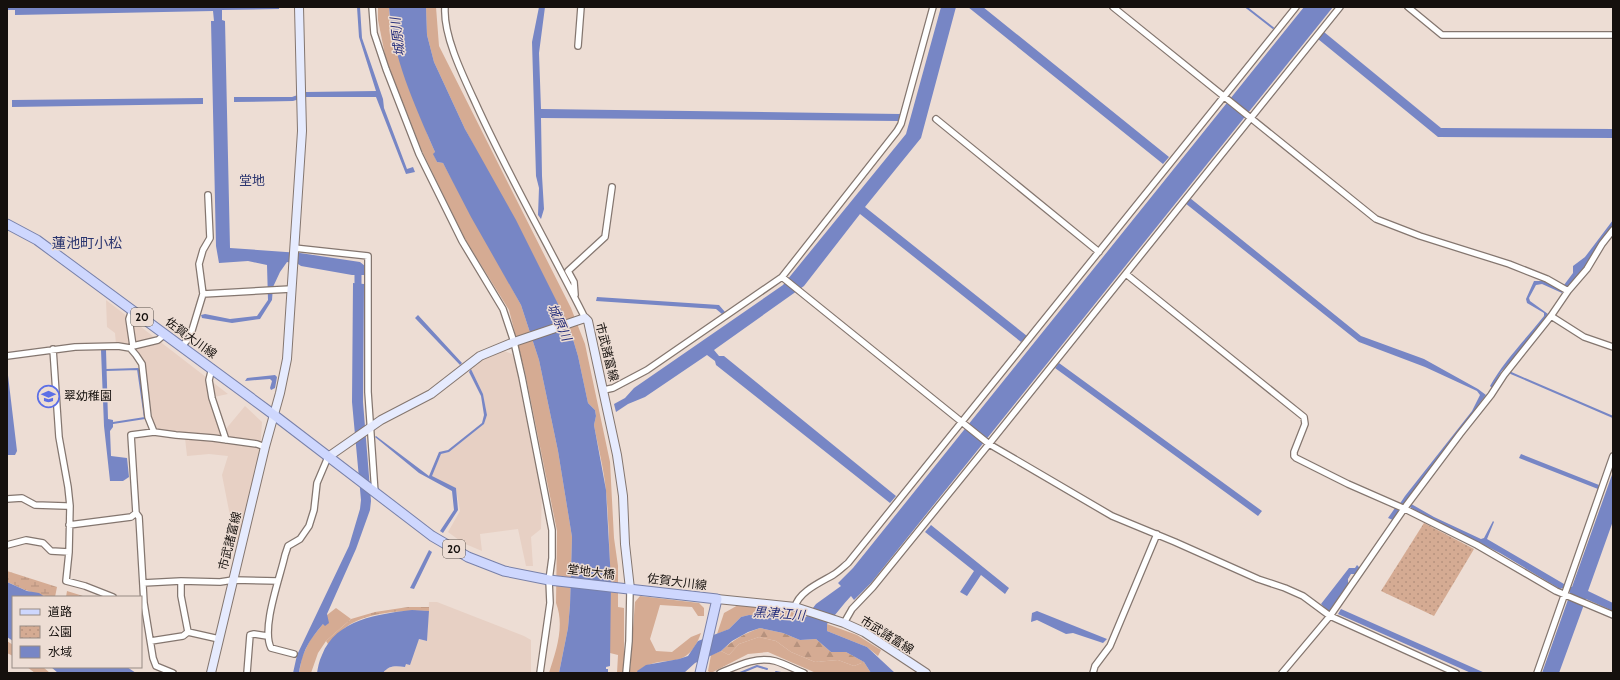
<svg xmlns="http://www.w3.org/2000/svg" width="1620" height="680" viewBox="0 0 1620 680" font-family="Cabin,'Noto Sans JP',sans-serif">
	<defs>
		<pattern id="forest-firs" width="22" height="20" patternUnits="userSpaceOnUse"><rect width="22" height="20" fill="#d5ab93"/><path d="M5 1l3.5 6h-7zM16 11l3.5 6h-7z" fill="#b6927e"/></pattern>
		<pattern id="wetland-marsh" width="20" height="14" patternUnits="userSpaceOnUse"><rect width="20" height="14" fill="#d5ab93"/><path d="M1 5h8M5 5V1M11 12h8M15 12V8" fill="none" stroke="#b6927e"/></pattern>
		<pattern id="park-dots" width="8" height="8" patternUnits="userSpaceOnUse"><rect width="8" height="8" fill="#d5ab93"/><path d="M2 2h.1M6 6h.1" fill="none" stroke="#b6927e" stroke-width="1.8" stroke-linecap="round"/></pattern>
	</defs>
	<rect width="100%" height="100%" fill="#edddd4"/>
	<!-- built -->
	<path fill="#e7d0c4" d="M106,300l122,94 -14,3 11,33 20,-24 17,16 -2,33 -21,85h-7v-14l-10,-51 6,-19 -19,-2 -22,2 -2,-18 -30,-4 -11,-68 -11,-22h-17l-1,-11 -8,-6z
		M501,350l11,4 7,18 23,117 -1,40 -10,8 2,29h-7l-8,-37 -38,5 2,17 -19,-8 -15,-11 12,-21 -4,-23 -25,-11 10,-23 8,-2 35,-28 3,-9 -4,-21 -12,-25 8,-9z
		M429,602h8l87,34 7,4v33h-148l3,-4 9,-3 10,1 14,-28 8,2z"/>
	<!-- grass -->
	<path fill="#d5ab93" d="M378,7h11l1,19 38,110 7,16 -1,3 3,7 6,1 78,142 18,55 19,91 14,86 -2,68 -2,23 -9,45h-10c7,-22 16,-47 7,-70l1,-72 -32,-159 -16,-62 -44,-71 -43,-88 -36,-91 -8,-40z
		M426,7h10l3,39 132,262 14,36 25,118 4,76 4,28v41l6,1v61h6l5,-67 5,-6 59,7 5,5v8h-6l-6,-9 -32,-2 -10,34 6,12 16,1 19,-15 10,-4c-15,42 -37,18 -63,38v2h-21l1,-18 -8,-2c0,-54 1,-108 -4,-162 -2,-22 -8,-44 -12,-66l2,-9 -1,-6 -7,-7 -10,-47 -9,-30 -104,-197 -31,-67 -7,-27z
		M740,604l49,7 17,6 -22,1 -35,-3 -8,2 -12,12 -12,5 7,-21z
		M336,608l15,11 -25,22 -8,12 -7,20h-12l3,-16 8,-17 13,-16 4,-9z
		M827,624l30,11 24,15 -3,6 -11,-9 -40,-16z
		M759,637l17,4 15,11 24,10 23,-2 16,6 10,-4 7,11h-55l-48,-21 -20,2 -37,19 -3,-2 3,-16 10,-4 8,4 10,-11z
		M7,641l6,4v11l-6,-3z
		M27,667h16l7,6h-15z"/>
	<!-- forest -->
	<path fill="url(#forest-firs)" d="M67,591l16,5v1h-17z
		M760,628l23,5 17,7 16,-1 15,13h15l18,10 -10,4 -16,-6 -23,2 -24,-10 -15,-11 -17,-4 -20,7 -10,11 -8,-4c12,-11 24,-18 39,-23z"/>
	<!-- wetland -->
	<path fill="url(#wetland-marsh)" d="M7,571l50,16 -2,10c-16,0 -34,-9 -48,-15z
		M408,607h21v4c-25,-1 -59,1 -80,14 -8,5 -14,12 -21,19l-2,-3 25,-22 24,-7z"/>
	<!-- park -->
	<path fill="url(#park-dots)" d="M1424,523l50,26 -40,67 -53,-25z"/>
	<!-- water -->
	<path fill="#7786c5" d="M7,7h272v2l-57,1v10l3,1 5,227 70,5 60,9 5,4v9h-13l-51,-9 -3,-2 -11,-2 -7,10 -7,15 -1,13 -12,19 -28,4 -30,-5 -1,-3 4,-1 25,5 27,-3 11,-16 -1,-35 -19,-4 -29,2 -3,-17 -5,-225h3l-1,-10 -198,4v-5h-8z
		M357,7h3l2,31 21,61 1,9 23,61 6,-2 2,5 -9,2 -30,-77h-70l-13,4 -59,1v-5h58l14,-5 70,-1 -17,-54z
		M389,7h37l1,28 7,27 31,67 51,91 53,106 9,30 10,47 7,7 1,6 -2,9 12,65 5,91 -1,85 -4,1v2h2v4h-49l9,-45 2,-23 2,-68 -14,-86 -19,-91 -18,-55 -50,-88 -28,-54 -6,-1 -4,-8 2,-2c-20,-46 -43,-96 -46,-145z
		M539,7h6l-6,46 2,56 359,5 -1,7 -358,-3 1,58 2,33 -3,10 -3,-4 1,-27 -3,-12 -4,-134z
		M941,7h15l-35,131 -56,69 162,129 -6,6 -161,-128 -56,72 -90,64 5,6h5l172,140 -6,7 -174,-138 -1,-4 -8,-6 -62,42 -17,7 -12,8 -2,-8 11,-6 9,-10 149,-103 123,-151z
		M968,7h15l186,150 -6,7z
		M1304,7h29l-462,576 -17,17 -3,-4c-9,9 -15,19 -24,28v7l40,16 28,26h-24l-7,-11 -18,-10h-15l-15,-13 -16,1 -17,-7 -23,-5 -12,4 -16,9 -11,10 -26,12 -11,10h-46l-1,-2 9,-6 33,-6 9,-3 10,-15 31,-12 12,-12 8,-2 35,3 22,-1 10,-13 25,-18 -3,-3 15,-15z
		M1324,32l117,96 172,1v9l-175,-1 -120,-98z
		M203,98v6l-191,3v-7z
		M1190,198l171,138 63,23 54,30 8,6 -80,106 28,16 47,22 3,-1 9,-17 1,1 -7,17 77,45 8,3 41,-115v49l-25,70 25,12v8l-27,-12 -27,74h-17l28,-79 -1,-4 -6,-2 -3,1 -60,-36 -61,-30 -35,-19 -11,16 -5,-2 7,-10h2l8,-12 67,-85 8,-16 -3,-4 -52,-24 -66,-25 -174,-139z
		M1613,220v5l-12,15 -18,29 -21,24 -20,-9 -6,1 -7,13 1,3 18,13 -31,40 -16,18 -9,16 -2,-2c14,-25 36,-47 54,-70v-3l-17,-10 -1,-4 8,-18h9l18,8 12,-16v-7l12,-9z
		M353,283l11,1 -1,118 8,99 -1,9 -14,39 -29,65 2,9 -4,3 -2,-2c-15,18 -20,26 -24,49h-6l4,-18 52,-109 11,-37 1,-9 -9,-98z
		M597,297l122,8 6,7 -3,2 -6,-5 -120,-8z
		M418,315l44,48 -2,2 -45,-47z
		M101,350h5l2,69 5,1v7l-3,4 1,25 16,2 2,19 -6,4h-13l-6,-55z
		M1059,363l203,148 -4,5 -203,-148z
		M7,367l10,84 -2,4h-8l1,-11z
		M471,369l12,25 4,21 -3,9 -35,28 -8,2 -9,22 24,12 2,22 -15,23 -3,-2 14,-21 -2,-19 -33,-18 -44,-36 1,-1 53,40 10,-24 9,-2 34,-27 2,-8 -3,-19 -12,-24z
		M275,375l2,2 -2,11 -4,2 -1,-2 2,-7 -2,-2 -25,2 2,-3z
		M1521,454l78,31 -1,4 -79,-31z
		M931,525l78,63 -4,6 -24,-19 -14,21 -7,-4 14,-21 -49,-39z
		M429,550l3,2 -18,37 -4,-1z
		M1357,565l3,3 -5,6h-4l-3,5v5l-18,26h-3l-6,-6 28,-36h6z
		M7,582l20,9 12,2 6,4h-32v44l-6,-4z
		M1341,609l144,64h-14l-133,-59z
		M412,610l17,1 -2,30 -8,-2 -9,26 -4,-1 -1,3c-9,-1 -16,-2 -22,6h-66c1,-6 2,-12 5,-18 14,-36 57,-41 90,-45z
		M1037,611l70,28 -4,4 -30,-10 -7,1 -29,-14 -6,2 1,-9z
		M51,667h76l9,6h-78z"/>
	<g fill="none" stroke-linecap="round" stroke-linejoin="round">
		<!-- stream -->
		<path stroke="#7786c5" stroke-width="2" d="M1246,7l27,21
			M106,370l32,-1 7,49 -32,5
			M1511,373l102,44
			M776,672l5,1
			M740,673l17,-7 10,3"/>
		<!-- canal -->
		<path stroke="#7786c5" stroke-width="7" d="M358,268v25"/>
		<defs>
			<path id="street" d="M372,7l2,26 12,36 33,85 43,87 41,68 11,33 8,35 30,153v28l-3,22 1,23 -10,70
				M445,7c-2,29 19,71 31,97 33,73 73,142 109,214
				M1113,7l263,212 44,17 89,28 38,15 21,12
				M1408,7l34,28h171
				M578,46l3,-39
				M936,119l163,133
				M294,248l74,8v136l7,101
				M1126,274l178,143 1,7 -11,28v4l2,2 52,26 57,25 72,36 79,46 57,24
				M782,277l207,167 123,72 63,26 83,37 27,9 18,8 27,20 126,57
				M203,294l-4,-30 4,-14 7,-12 -2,-43
				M575,295l-1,-13 -6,-11 37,-34 7,-50
				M1551,316l33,21 29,10
				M133,346l25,-6 7,-6
				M182,346l8,-9 13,-43 88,-5
				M130,348l3,-2 -4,-27 3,-9
				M53,349l6,88 9,50 2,19 -1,46 -3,29 19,5 28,11
				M7,356l68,-9 43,-1 12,2 6,7 6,9 6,53 6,15
				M212,368l-3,12 3,18 14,42
				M604,390l9,-2 34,-18 135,-93 115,-146 4,-7 32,-117
				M7,499l15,-1 13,7 31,1
				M69,525l62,-8 5,-4
				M7,545l19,-5 17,3 8,8 18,1
				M181,581v15l7,36
				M143,583l38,-2 39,1 13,-2 45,1
				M795,607c3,-15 26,-25 38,-32 5,-3 10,-8 15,-12l448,-556
				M844,623l8,-14 21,-22 116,-143 351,-437
				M151,641l32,-5 5,-4 31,7
				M294,654l-23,-6c-10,-20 9,-70 14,-93l3,-9 12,-7 9,-13 5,-16 3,-27 11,-26
				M173,673l-17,-7 -3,-8 -9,-55 -5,-86 -3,-4 -5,-78 23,-3 22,3 37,3 44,6 8,3
				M247,673l3,-38 4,-1 13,2
				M626,673l3,-32 1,-52
				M720,673c17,-7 36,-17 55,-12 10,3 19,8 29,12
				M1093,673l2,-7 15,-20 47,-112
				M1282,673l48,-57 76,-110 54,-72 31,-39 13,-20 47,-59 17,-25 19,-22 15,-25 11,-14
				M1537,673l76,-217"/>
			<path id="secondary" d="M328,457l53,-37 50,-26 49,-38 34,-14 71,-24 3,3 29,134 6,41 2,48 5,45
				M717,599l78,8 49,16 20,9 62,41
				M211,673l54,-226 15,-54 7,-34 15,-228 -3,-124"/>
			<path id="primary" d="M7,224l30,16 237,175 158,121 36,21 36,14 45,9 168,19 -17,74"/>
		</defs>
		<!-- street casing -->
		<use href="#street" stroke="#84766f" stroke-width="8"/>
		<!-- secondary casing -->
		<use href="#secondary" stroke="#84766f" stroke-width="10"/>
		<!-- primary casing -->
		<use href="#primary" stroke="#7880a9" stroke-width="11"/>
		<!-- street -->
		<use href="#street" stroke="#fff" stroke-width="5.5"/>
		<!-- secondary -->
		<use href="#secondary" stroke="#e6ebfe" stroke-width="8"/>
		<!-- primary -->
		<use href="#primary" stroke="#ced7fe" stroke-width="9"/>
	</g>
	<!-- icons -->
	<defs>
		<symbol id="school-ring" viewBox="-11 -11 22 22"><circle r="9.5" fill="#edddd4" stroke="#5c6fe6" stroke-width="1.5"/><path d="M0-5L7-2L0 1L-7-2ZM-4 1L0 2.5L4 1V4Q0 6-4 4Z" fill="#5c6fe6"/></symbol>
	</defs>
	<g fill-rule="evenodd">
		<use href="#school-ring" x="36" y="384" width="25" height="25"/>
	</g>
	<g text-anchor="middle" stroke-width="3" stroke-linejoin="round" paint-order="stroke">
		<!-- shield labels -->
		<g fill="#edddd4" stroke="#564e49" stroke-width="1">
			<rect x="131" y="308" width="22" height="18" rx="3"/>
			<rect x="443" y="540" width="22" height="18" rx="3"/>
		</g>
		<g font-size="11" font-weight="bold" fill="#15100d">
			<text x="142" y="321">20</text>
			<text x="454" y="553">20</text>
		</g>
		<!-- street labels -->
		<g font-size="12" fill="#15100d" stroke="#edddd4">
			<text transform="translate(191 338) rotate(36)" y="4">佐賀大川線</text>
			<text transform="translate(607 352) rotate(76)" y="4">市武諸富線</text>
			<text transform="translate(230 541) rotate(-76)" y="4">市武諸富線</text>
			<text transform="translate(591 572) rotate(7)" y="4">堂地大橋</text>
			<text transform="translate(677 582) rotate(7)" y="4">佐賀大川線</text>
			<text transform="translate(887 635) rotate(32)" y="4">市武諸富線</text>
		</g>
		<!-- poi labels -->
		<g font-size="12" fill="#15100d" stroke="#edddd4" text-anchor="start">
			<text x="64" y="400">翠幼稚園</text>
		</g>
		<!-- water labels -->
		<g font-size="13" font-style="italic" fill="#28307c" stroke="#edddd4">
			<text transform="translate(397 37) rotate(-97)" y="5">城原川</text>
			<text transform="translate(560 322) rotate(66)" y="5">城原川</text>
			<text transform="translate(779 613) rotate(4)" y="5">黒津江川</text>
		</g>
		<!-- neighbourhood labels -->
		<g font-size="13" fill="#2b356f" stroke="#edddd4">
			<text x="252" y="185">堂地</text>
		</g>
		<!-- quarter labels -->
		<g font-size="14" fill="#2b356f" stroke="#edddd4">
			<text x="87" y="248">蓮池町小松</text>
		</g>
	</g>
	<!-- border -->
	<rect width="1620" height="680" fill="none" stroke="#15100d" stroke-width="16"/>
	<!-- legend -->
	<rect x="12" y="596" width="130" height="72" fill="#edddd4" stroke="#978b84"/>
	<rect x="20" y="609" width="20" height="6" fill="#ced7fe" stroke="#978b84"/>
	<text x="48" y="616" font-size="12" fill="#15100d">道路</text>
	<rect x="20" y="626" width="20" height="12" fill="url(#park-dots)" stroke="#978b84"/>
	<text x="48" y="636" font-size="12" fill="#15100d">公園</text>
	<rect x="20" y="646" width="20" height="12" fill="#7786c5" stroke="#978b84"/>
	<text x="48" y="656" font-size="12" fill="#15100d">水域</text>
</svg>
